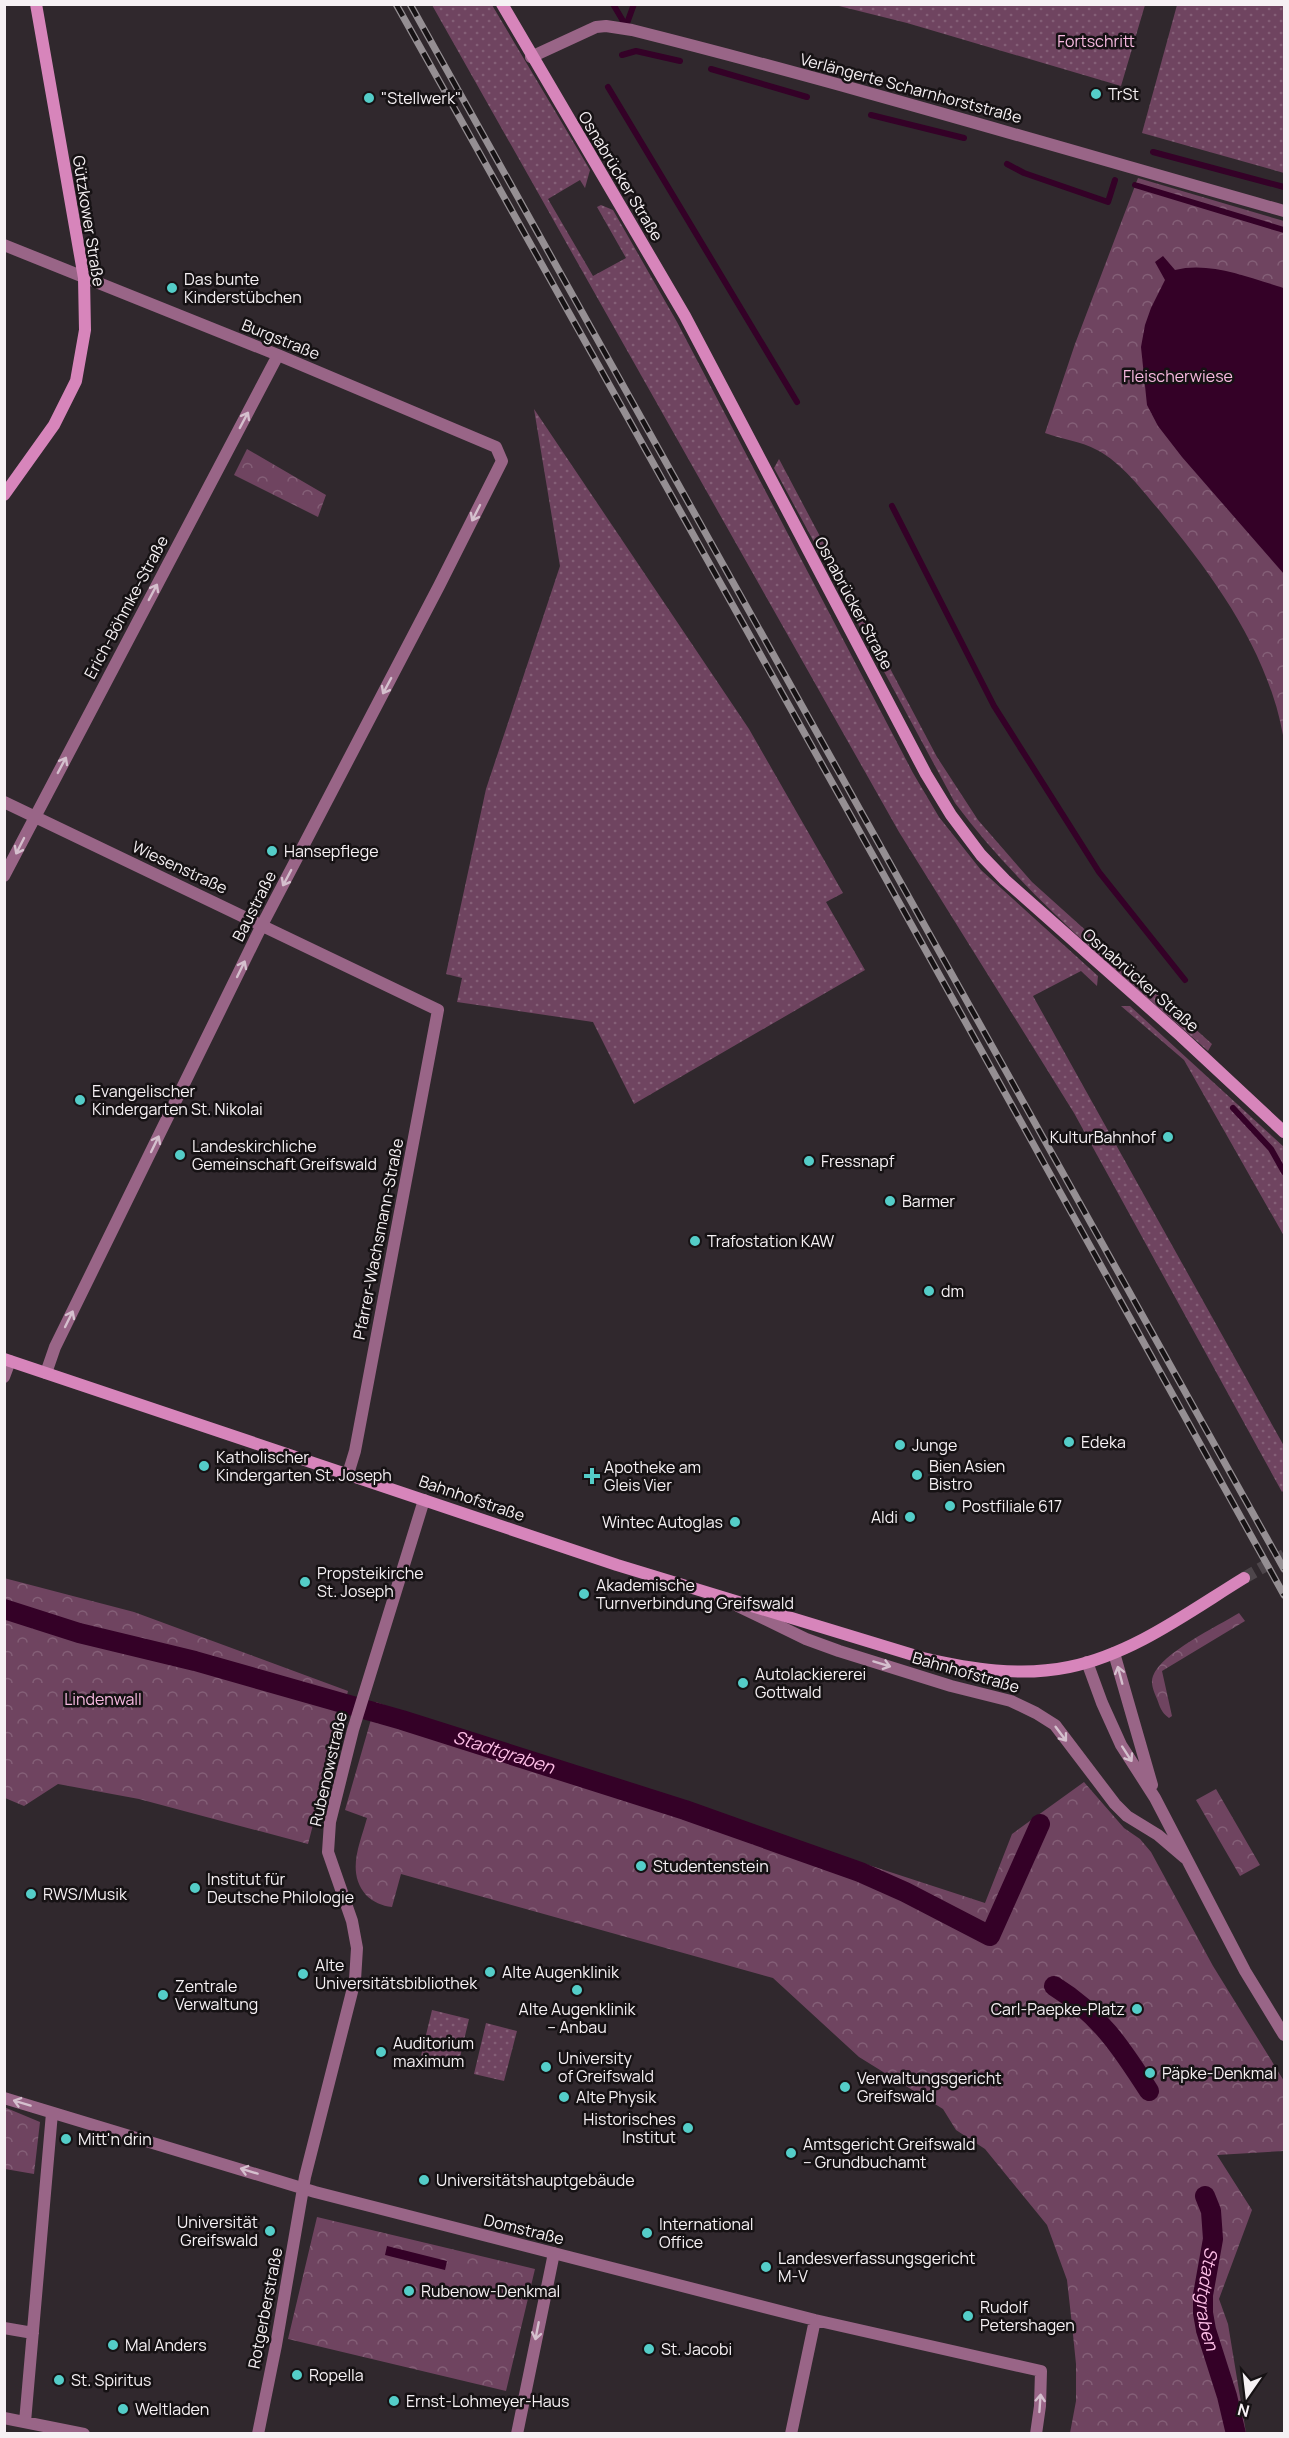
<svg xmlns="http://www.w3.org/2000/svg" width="1289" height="2438" viewBox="0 0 1289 2438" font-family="Manrope,sans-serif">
	<defs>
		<pattern id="grass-dots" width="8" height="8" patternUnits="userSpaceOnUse" patternTransform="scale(1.5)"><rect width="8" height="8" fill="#6f4460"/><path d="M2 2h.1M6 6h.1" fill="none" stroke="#845f77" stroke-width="1.8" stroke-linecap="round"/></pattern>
		<pattern id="park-crowns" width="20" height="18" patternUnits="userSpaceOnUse" patternTransform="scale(1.5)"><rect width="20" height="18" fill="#6f4460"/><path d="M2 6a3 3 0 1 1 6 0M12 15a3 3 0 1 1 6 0" fill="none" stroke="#845f77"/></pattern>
	</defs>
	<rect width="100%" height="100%" fill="#30282d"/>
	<!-- grass -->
	<path fill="url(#grass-dots)" d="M432,5h60l98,165 -5,18 -5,-8 -32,19 45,77 33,-18 -29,-51 4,-2 12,5 64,112 236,451 26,44 42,53 117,106 -1,10 -16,-15 -48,25 251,450v44l-2,2 -208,-379 -175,-281z
		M835,5l310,-1v1l-24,81 -214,-63z
		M1177,5h107v168l-142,-40z
		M534,409l215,320 94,164 -17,9 39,68 -231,134 -41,-82 -136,-20 5,-24 -16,-4 40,-185 74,-223z
		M779,459l158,298 41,63 54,62 180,162 -4,7c-88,-78 -182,-153 -253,-248l-181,-335z
		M1121,1006h9l154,141v89l-100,-176z
		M432,2010l37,9 -12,51 -37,-10z
		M486,2023l31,8 -13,50 -30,-7z"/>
	<!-- park -->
	<path fill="url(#park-crowns)" d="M1138,178l146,43v519c-3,-15 -6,-30 -11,-44 -23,-70 -68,-130 -114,-186 -18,-21 -37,-47 -62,-60 -16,-9 -34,-10 -52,-17l30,-89z
		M247,449l79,46 -8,22 -84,-42z
		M4,1578l130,34 214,79 -40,153 -169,-45 -81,-15 -34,22 -19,-8z
		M1239,1613l6,8 -83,50 10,45 -3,2c-8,-6 -9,-11 -12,-19 -3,-7 -7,-16 -4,-23 8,-23 65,-50 86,-63z
		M376,1702l48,18 561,183 27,-69 72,-52 40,46 16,11 11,13 62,114 71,115v70l-67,4 35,55 -33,89 9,25 18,109h-176l6,-32v-37l-4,-39 -5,-45 -20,-55 -62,-76 -29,-19 -13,-21 -84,-52 -86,-79 -372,-104 -9,33c-10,-1 -19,-5 -26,-12 -20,-23 -6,-51 1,-77l-22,-8z
		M1216,1789l44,76 -20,11 -44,-76z
		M4,2107l36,15 -6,52 -29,-5z
		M317,2217l218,52 -29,122 -218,-52z"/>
	<!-- water -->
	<path fill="#340127" d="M1163,256l12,14c35,-9 75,8 109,18v286l-102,-117 -24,-31 -11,-21 -6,-58 4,-22 6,-17 14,-28 -10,-18z
		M387,2246l60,15 -2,9 -60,-15z"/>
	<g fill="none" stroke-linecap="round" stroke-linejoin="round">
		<!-- stream -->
		<path stroke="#340127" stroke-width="6" d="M613,4l13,22
			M626,26l8,-22
			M622,55l14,-4 44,10
			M711,69l96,28
			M608,87l189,315
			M871,115l93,23
			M1153,152l131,35
			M1007,164l17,9 84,29 7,-22
			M1135,185l149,45
			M892,506l102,200 105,166 86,108
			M1233,1108l38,41 13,23"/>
		<!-- canal -->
		<g stroke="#340127" stroke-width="20">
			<path id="s1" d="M4,1609l75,24 116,28 207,59 283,90 175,62 45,20 85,44 50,-112"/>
			<path d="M1054,1986c45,28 67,61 95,105"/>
			<path id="s2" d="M1205,2196l6,15 2,28 -10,56v18l3,17 21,66 9,38"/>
		</g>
		<!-- secondary-tunnel -->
		<path stroke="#4e464b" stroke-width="12" stroke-dasharray="12 6" stroke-linecap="butt" d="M1244,1578l40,-23"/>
		<!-- street -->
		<path stroke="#996587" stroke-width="12" d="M531,57l65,-30 10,-1 26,4c219,55 435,120 652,181
			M4,245l274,110 218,92 6,14 -63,125 -177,339 -207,422 -9,26
			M4,802l434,208 -83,441 -7,23
			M4,876l274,-521
			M4,1377l6,-16
			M738,1606l68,33 33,12 112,35 60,15 25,12 19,12 60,79 12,12 31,19 27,23
			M1114,1653l38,132
			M1087,1662l15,41 19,42 34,53 90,173 39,64
			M4,2098l311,94 500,128 226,51 -1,35 -4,28
			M4,2328l29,5
			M4,2418l80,16
			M25,2422l27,-309
			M258,2434l18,-89 29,-168 50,-197 2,-32 -5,-27 -24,-69 2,-30 23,-92 71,-230
			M517,2434l37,-181
			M791,2434l24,-114"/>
		<!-- secondary -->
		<path stroke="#d785bb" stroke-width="12" d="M502,4l183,312 241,458 25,41 30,40 24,25 176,156 103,96
			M4,495l50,-70 22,-44 9,-51 -1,-52 -48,-274
			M4,1359l613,206 306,93c48,11 97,19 146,9 64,-13 121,-56 175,-89"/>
		<defs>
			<path id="rail" d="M396,4l480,857 408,734
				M410,4l874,1565"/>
		</defs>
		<!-- rail casing -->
		<use href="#rail" stroke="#958f93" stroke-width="7"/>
		<!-- rail -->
		<use href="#rail" stroke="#161214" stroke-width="4.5" stroke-dasharray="14" stroke-linecap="butt"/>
	</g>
	<!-- one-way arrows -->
	<defs><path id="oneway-shaft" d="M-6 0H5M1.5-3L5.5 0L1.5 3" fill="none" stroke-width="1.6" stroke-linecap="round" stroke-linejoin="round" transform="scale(1.5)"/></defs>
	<g stroke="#d5c0ce">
		<use href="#oneway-shaft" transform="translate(244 420) rotate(-62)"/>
		<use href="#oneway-shaft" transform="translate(476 513) rotate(117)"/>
		<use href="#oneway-shaft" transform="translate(153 592) rotate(-62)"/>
		<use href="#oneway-shaft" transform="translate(387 686) rotate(118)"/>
		<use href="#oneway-shaft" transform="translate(62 765) rotate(-62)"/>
		<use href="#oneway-shaft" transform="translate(20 846) rotate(117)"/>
		<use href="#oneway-shaft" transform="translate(287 878) rotate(118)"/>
		<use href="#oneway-shaft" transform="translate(241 969) rotate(-64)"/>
		<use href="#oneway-shaft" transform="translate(155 1144) rotate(-64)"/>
		<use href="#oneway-shaft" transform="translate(69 1319) rotate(-64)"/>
		<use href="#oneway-shaft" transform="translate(882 1664) rotate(17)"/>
		<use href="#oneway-shaft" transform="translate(1120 1675) rotate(-105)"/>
		<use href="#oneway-shaft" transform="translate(1061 1734) rotate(53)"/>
		<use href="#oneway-shaft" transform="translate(1127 1754) rotate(57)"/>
		<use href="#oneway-shaft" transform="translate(22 2103) rotate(-163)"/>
		<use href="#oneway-shaft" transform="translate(249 2171) rotate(-163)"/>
		<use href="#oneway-shaft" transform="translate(537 2331) rotate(101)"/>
		<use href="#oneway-shaft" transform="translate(1040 2403) rotate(-86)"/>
	</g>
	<!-- markers -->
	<g fill="#54cdc8" stroke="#161214" stroke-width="2">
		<circle cx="1096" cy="94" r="6"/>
		<circle cx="369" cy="98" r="6"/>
		<circle cx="172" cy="288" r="6"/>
		<circle cx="272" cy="851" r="6"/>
		<circle cx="80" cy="1100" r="6"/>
		<circle cx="1168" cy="1137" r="6"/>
		<circle cx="180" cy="1155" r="6"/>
		<circle cx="809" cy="1161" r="6"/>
		<circle cx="890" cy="1201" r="6"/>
		<circle cx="695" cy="1241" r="6"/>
		<circle cx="929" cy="1291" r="6"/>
		<circle cx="1069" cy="1442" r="6"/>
		<circle cx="900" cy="1445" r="6"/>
		<circle cx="204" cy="1466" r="6"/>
		<circle cx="917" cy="1475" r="6"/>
		<path d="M589 1467h6v6h6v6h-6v6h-6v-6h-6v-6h6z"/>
		<circle cx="950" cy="1506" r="6"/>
		<circle cx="910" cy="1517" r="6"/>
		<circle cx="735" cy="1522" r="6"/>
		<circle cx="305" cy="1582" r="6"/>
		<circle cx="584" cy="1594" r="6"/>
		<circle cx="743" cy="1683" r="6"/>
		<circle cx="641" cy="1866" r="6"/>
		<circle cx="195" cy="1888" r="6"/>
		<circle cx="31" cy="1894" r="6"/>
		<circle cx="490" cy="1972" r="6"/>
		<circle cx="303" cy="1974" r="6"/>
		<circle cx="577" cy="1990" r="6"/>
		<circle cx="163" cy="1995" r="6"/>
		<circle cx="1137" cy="2009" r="6"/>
		<circle cx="381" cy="2052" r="6"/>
		<circle cx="546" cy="2067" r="6"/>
		<circle cx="1150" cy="2073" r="6"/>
		<circle cx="845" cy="2087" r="6"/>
		<circle cx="564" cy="2097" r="6"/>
		<circle cx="688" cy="2128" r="6"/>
		<circle cx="66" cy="2139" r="6"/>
		<circle cx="791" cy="2153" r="6"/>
		<circle cx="424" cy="2180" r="6"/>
		<circle cx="270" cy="2231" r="6"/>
		<circle cx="647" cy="2233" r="6"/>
		<circle cx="766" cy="2267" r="6"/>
		<circle cx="409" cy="2291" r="6"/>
		<circle cx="968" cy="2316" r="6"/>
		<circle cx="113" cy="2345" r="6"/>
		<circle cx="649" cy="2349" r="6"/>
		<circle cx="297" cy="2375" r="6"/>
		<circle cx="59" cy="2380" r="6"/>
		<circle cx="394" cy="2401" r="6"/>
		<circle cx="123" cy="2409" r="6"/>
	</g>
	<g text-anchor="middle" stroke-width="5" stroke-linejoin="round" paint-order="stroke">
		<!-- park labels -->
		<g font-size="16" fill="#f8bae1" stroke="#161214">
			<text x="1096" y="47">Fortschritt</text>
			<text x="1178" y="382">Fleischerwiese</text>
			<text x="103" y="1705">Lindenwall</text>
		</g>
		<!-- street labels -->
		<g font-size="16" fill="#f6f1f4" stroke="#161214">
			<text transform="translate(911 88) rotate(15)" y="6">Verlängerte Scharnhorststraße</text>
			<text transform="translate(621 176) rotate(59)" y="6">Osnabrücker Straße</text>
			<text transform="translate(89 221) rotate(81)" y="6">Gützkower Straße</text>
			<text transform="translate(281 339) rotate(22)" y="6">Burgstraße</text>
			<text transform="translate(854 603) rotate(62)" y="6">Osnabrücker Straße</text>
			<text transform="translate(126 607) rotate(-62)" y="6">Erich-Böhmke-Straße</text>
			<text transform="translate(180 867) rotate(25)" y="6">Wiesenstraße</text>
			<text transform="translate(254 906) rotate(-63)" y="6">Baustraße</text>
			<text transform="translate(1141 980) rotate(41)" y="6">Osnabrücker Straße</text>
			<text transform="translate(378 1239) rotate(-79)" y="6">Pfarrer-Wachsmann-Straße</text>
			<text transform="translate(472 1498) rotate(19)" y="6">Bahnhofstraße</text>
			<text transform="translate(966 1672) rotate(16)" y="6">Bahnhofstraße</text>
			<text transform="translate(328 1769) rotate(-77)" y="6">Rubenowstraße</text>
			<text transform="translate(524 2229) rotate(14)" y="6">Domstraße</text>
			<text transform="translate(265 2308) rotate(-79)" y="6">Rotgerberstraße</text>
		</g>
		<!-- poi labels -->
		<g font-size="16" fill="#f6f1f4" stroke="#161214" text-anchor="start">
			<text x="1108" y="100">TrSt</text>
			<text x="381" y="104">"Stellwerk"</text>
			<text x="184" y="285">Das bunte<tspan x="184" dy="18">Kinderstübchen</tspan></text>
			<text x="284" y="857">Hansepflege</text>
			<text x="92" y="1097">Evangelischer<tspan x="92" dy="18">Kindergarten St. Nikolai</tspan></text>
			<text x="1156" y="1143" text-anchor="end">KulturBahnhof</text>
			<text x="192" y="1152">Landeskirchliche<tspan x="192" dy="18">Gemeinschaft Greifswald</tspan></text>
			<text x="821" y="1167">Fressnapf</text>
			<text x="902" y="1207">Barmer</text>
			<text x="707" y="1247">Trafostation KAW</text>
			<text x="941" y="1297">dm</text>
			<text x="1081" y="1448">Edeka</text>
			<text x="912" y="1451">Junge</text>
			<text x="216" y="1463">Katholischer<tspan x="216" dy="18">Kindergarten St. Joseph</tspan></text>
			<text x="929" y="1472">Bien Asien<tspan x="929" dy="18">Bistro</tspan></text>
			<text x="604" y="1473">Apotheke am<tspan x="604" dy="18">Gleis Vier</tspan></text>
			<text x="962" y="1512">Postfiliale 617</text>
			<text x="898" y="1523" text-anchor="end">Aldi</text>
			<text x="723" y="1528" text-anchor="end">Wintec Autoglas</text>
			<text x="317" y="1579">Propsteikirche<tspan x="317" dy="18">St. Joseph</tspan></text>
			<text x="596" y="1591">Akademische<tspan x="596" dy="18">Turnverbindung Greifswald</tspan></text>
			<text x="755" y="1680">Autolackiererei<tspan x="755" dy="18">Gottwald</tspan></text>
			<text x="653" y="1872">Studentenstein</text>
			<text x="207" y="1885">Institut für<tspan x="207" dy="18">Deutsche Philologie</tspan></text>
			<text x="43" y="1900">RWS/Musik</text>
			<text x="315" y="1971">Alte<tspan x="315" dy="18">Universitätsbibliothek</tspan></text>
			<text x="502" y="1978">Alte Augenklinik</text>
			<text x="175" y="1992">Zentrale<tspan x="175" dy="18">Verwaltung</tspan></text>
			<text x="577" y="2015" text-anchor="middle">Alte Augenklinik<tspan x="577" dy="18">– Anbau</tspan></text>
			<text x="1125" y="2015" text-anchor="end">Carl-Paepke-Platz</text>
			<text x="393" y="2049">Auditorium<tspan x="393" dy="18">maximum</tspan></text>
			<text x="558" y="2064">University<tspan x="558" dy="18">of Greifswald</tspan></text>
			<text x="1162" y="2079">Päpke-Denkmal</text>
			<text x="857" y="2084">Verwaltungsgericht<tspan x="857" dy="18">Greifswald</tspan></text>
			<text x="576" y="2103">Alte Physik</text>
			<text x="676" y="2125" text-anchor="end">Historisches<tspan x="676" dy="18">Institut</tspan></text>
			<text x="78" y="2145">Mitt'n drin</text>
			<text x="803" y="2150">Amtsgericht Greifswald<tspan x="803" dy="18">– Grundbuchamt</tspan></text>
			<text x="436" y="2186">Universitätshauptgebäude</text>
			<text x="258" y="2228" text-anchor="end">Universität<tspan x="258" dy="18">Greifswald</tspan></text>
			<text x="659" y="2230">International<tspan x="659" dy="18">Office</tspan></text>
			<text x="778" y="2264">Landesverfassungsgericht<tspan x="778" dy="18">M-V</tspan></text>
			<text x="421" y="2297">Rubenow-Denkmal</text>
			<text x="980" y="2313">Rudolf<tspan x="980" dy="18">Petershagen</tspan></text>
			<text x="125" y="2351">Mal Anders</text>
			<text x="661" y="2355">St. Jacobi</text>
			<text x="309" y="2381">Ropella</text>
			<text x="71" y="2386">St. Spiritus</text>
			<text x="406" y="2407">Ernst-Lohmeyer-Haus</text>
			<text x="135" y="2415">Weltladen</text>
		</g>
		<!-- water labels -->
		<g font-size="18" font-style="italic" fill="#fcbde5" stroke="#161214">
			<text dy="6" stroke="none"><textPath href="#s1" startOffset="520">Stadtgraben</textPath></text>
			<text dy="6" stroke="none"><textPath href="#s2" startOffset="105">Stadtgraben</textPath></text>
		</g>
	</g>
	<!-- border -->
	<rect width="1289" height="2438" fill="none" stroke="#f6f1f4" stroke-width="12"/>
	<!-- north arrow -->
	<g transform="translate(1247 2396) rotate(194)" stroke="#161214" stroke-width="4.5" paint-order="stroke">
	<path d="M0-4.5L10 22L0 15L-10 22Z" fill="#f6f1f4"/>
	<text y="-9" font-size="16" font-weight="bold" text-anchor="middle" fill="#f6f1f4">N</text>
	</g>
</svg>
